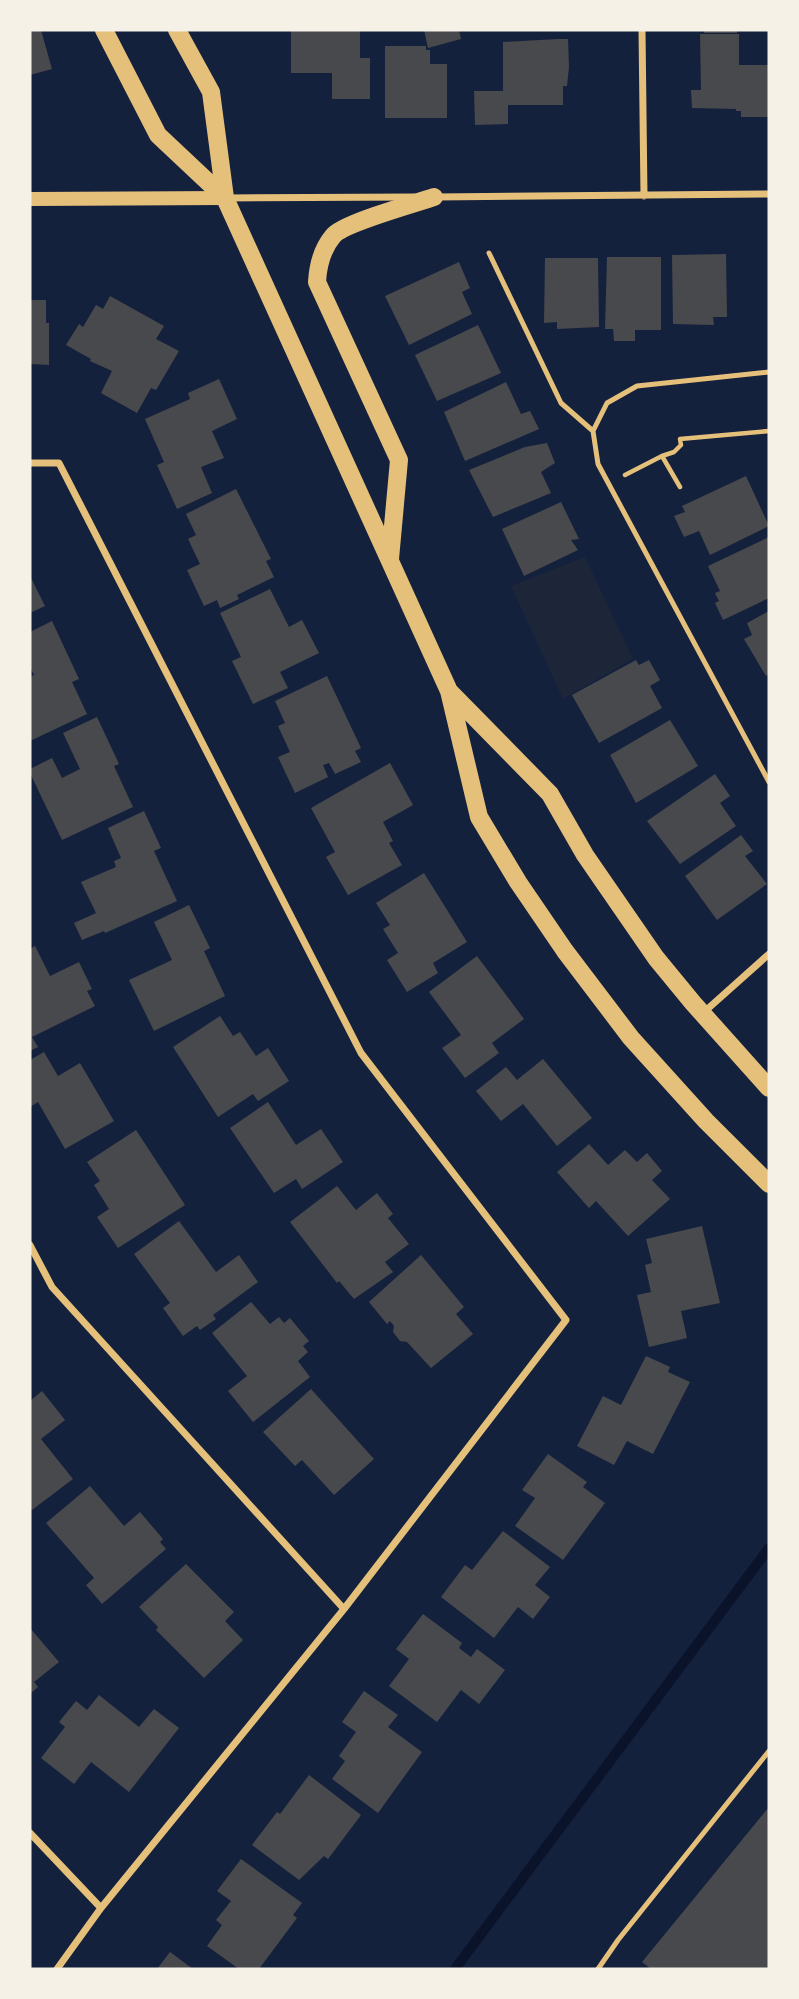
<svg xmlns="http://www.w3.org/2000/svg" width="799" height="1999" viewBox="0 0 799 1999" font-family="'IBM Plex Sans',sans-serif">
	<rect width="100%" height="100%" fill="#14213d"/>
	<!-- green -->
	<path fill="#1d2539" d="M585,557l48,102 -70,40 -52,-113z"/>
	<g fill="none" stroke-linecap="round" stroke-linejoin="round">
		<!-- stream -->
		<path stroke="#0b132b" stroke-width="10" d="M455,1969l314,-421"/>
	</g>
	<!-- building -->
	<path fill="#48494c" d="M30,30h11l11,39 -22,6z
		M291,30h69v28h10v41h-38v-26h-41z
		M424,30h35l2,9 -33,9z
		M704,30h34l-1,3h-33z
		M700,34h39v31h29l1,52h-28v-6h-5v-2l-44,-1 -1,-18h10z
		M558,39h10l1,28 -2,19h-4v19h-55v19l-33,1 -1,-34h29v-49z
		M385,46h41v4h4v14h17v54h-62z
		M726,254l1,63h-14l1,8 -41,-1 -1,-69z
		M607,257h54v73h-26v11h-21l-1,-12h-8z
		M545,258h53l1,69 -42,2v-7l-13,1z
		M459,262l11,26 -8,4 10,22 -63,31 -24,-49z
		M110,296l54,30 -8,13 23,12 -23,39 -5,-2 -14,25 -36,-20 11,-22 -22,-10 1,-2 -25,-14 13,-21 4,3 13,-22 7,4z
		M30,300h16v23h3v42l-19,-1z
		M478,325l23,48 -64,28 -22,-46z
		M219,379l18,40 -25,12 12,27 -23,9 11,26 -35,16 -20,-44 7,-3 -19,-43 45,-20 -2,-6z
		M506,382l15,32 9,-3 9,18 -74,32 -21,-49z
		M547,443l8,20 -14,9 10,21 -58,24 -24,-47 56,-23z
		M746,476l23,50 -59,29 -11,-24 -15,6 -10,-21 11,-4 -3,-6z
		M236,489l35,70 -5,2 8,16 -37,18 2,4 -19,9 -3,-8 -13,6 -17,-36 13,-6 -12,-25 8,-4 -10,-21z
		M561,502l18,37 -8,1 7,10 -54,26 -22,-47z
		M769,537v61l-46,22 -8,-17 4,-2 -4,-8 5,-2 -12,-25z
		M30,576l15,30 -15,7z
		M270,589l19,38 13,-7 17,33 -39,19 8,16 -35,16 -21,-43 9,-4 -21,-44z
		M769,611v63l-3,2 -22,-37 8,-4 -5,-12z
		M52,621l27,58 -7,3 15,32 -57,27v-64l4,-2 -4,-8v-35z
		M636,660l3,5 10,-5 11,20 -10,6 12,22 -63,35 -27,-48z
		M327,676l34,72 -6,3 6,11 -26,12 -6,-11 -6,2 5,12 -33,16 -17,-36 12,-5 -12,-26 7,-3 -10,-22z
		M97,717l22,47 -5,2 19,41 -71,33 -32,-67v-4l22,-11 10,20 18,-9 -17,-36z
		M670,720l28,46 -62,37 -26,-48z
		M390,763l23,42 -30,17 10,19 -4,2 13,22 -54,30 -22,-38 9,-5 -24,-44z
		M715,774l15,22 -10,7 16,23 -56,38 -33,-43z
		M144,811l17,37 -7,3 23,50 -72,32 -1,-2 -22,9 -8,-17 22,-10 -15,-31 35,-15 -2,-6 7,-3 -13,-30z
		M741,835l12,16 -8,5 22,28 -50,36 -32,-44z
		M424,873l43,69 -34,21 5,10 -31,19 -20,-32 11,-7 -15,-24 7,-4 -14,-22z
		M189,905l21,43 -6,3 21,45 -71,35 -25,-51 43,-20 -18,-38z
		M35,946l15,30 29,-14 13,27 -5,2 8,15 -63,31 6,10 -8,4v-102z
		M477,956l47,63 -32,24 7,10 -34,25 -23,-30 19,-13 -32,-43z
		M220,1016l13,20 7,-4 16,24 12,-8 21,33 -31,20 -5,-7 -35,23 -45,-70z
		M44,1052l14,24 22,-13 34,58 -49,28 -27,-47 -8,5v-47z
		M543,1059l49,59 -35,28 -34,-42 -22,17 -25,-30 30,-24 11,13z
		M268,1102l28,43 25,-16 22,33 -41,27 -6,-10 -22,14 -44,-65z
		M136,1130l49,75 -67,43 -21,-31 12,-8 -15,-24 6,-4 -13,-19z
		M589,1144l19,21 17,-15 12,12 10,-9 15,18 -10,9 18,19 -42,37 -32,-35 -7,7 -32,-36z
		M337,1186l19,24 21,-17 16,21 -5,4 21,26 -24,18 8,10 -39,27 -15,-18 -2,2 -47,-61z
		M179,1221l37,51 23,-17 19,27 -45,33 3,4 -16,11 -3,-4 -14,10 -20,-28 7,-5 -36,-49z
		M702,1226l18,77 -39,8 6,27 -38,9 -12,-52 14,-3 -6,-27 7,-2 -6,-24z
		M421,1255l43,52 -8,7 17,20 -42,34 -24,-26 -7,-1 -7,-9 1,-6 -4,-5 -3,3 -18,-22z
		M251,1302l19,22 9,-7 5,6 6,-5 19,23 -6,5 5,6 -10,9 12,16 -57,45 -25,-31 19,-15 -35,-43z
		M646,1356l24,11 -2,5 22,10 -37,72 -26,-13 -13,24 -37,-19 26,-50 18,9z
		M311,1389l63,70 -40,36 -32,-35 -7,6 -32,-34z
		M42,1391l23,29 -24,19 32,40 -41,31 -2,-3v-106z
		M548,1454l39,28 -4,5 22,16 -42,57 -48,-34 20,-28 -13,-8z
		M90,1486l34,40 16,-14 23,27 -3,3 6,7 -64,55 -16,-19 8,-7 -48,-55z
		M503,1531l47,36 -15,18 15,12 -17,22 -15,-12 -24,31 -53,-41 24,-32 7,5z
		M186,1564l48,48 -9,9 18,19 -39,38 -48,-48 2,-3 -19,-20z
		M423,1614l39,29 -3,5 12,9 6,-8 28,21 -26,34 -18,-14 -24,32 -48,-36 20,-27 -13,-10z
		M30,1628l29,34 -25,20 4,5 -8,7z
		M364,1691l34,24 -10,12 34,25 -44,61 -46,-34 13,-18 -6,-5 17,-24 -14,-10z
		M99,1695l40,32 15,-18 25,19 -50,64 -38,-30 -17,22 -33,-26 24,-31 -6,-5 17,-21 11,9z
		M309,1775l52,40 -33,44 -4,-3 -25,24 -47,-35 25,-33 3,2z
		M769,1807v162h-118l-9,-7z
		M241,1859l61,44 -9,12 4,3 -38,51h-20l-32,-23 15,-21 -6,-5 15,-19 -14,-10z
		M170,1952l23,17h-36z"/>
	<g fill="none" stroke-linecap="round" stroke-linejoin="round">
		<!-- path -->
		<path stroke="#e5c07b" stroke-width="4.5" d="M662,456l12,-4 7,-7 -1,-6 89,-8
			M625,475l37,-19 18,31"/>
		<!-- service -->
		<path stroke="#e5c07b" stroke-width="5" d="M489,253l72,150 32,28
			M769,372l-132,14 -30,17 -14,28 5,33 171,318
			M598,1969l20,-29 151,-189"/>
		<!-- minor -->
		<path stroke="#e5c07b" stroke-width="7" d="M642,30l2,166
			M436,197l333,-3
			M226,198l188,-1
			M30,463h29l302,590 205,267 -222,289 -243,299 -44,61
			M703,1013l66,-59
			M30,1245l22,42 292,322
			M30,1833l71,75"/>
		<!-- secondary -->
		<path stroke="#e5c07b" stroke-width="14" d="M30,199l195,-1"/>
		<!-- primary -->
		<path stroke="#e5c07b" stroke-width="18" d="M104,30l54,105 67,63
			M177,30l34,62 14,106 224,493 30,126 39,65 47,69 66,87 75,83 63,63
			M390,559l9,-99 -82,-178c1,-17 5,-33 16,-46 10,-13 81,-32 101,-39
			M449,691l101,103 35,61 71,103 37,45 76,85"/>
	</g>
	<!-- border -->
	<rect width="799" height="1999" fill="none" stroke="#f6f1e7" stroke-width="63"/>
</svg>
